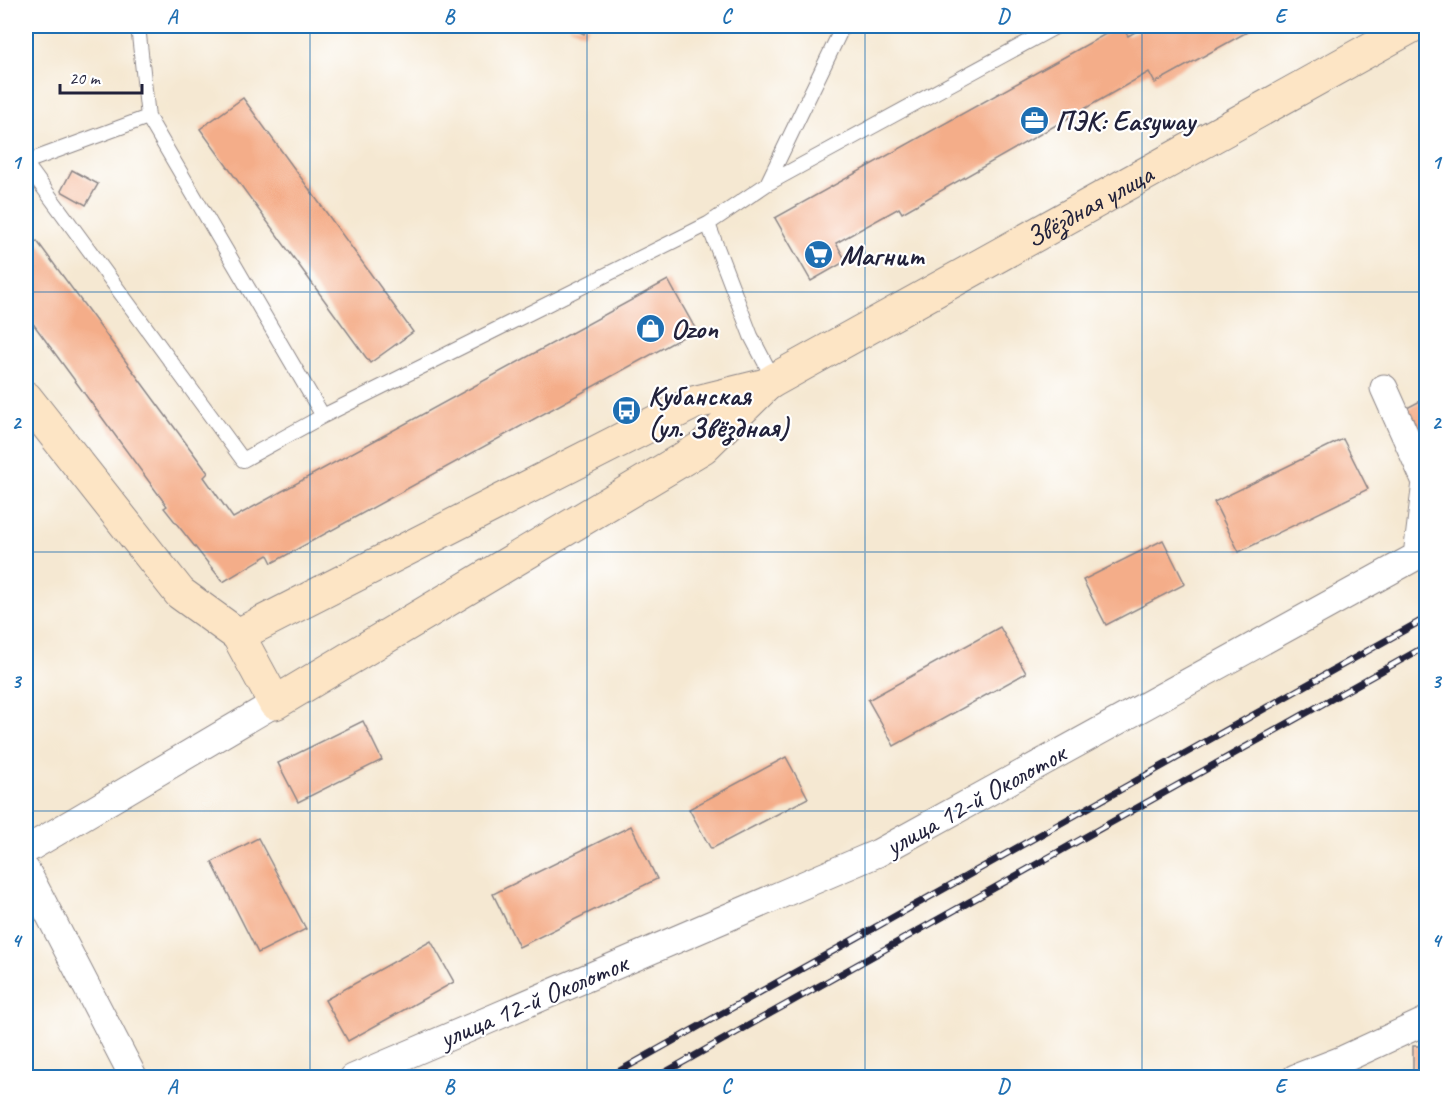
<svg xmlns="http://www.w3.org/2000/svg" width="1452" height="1103" viewBox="0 0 1452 1103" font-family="Caveat,sans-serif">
	<rect width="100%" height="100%" fill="#fff"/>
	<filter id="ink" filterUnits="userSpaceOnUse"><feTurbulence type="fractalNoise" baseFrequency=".0167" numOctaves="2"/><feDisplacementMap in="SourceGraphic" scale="12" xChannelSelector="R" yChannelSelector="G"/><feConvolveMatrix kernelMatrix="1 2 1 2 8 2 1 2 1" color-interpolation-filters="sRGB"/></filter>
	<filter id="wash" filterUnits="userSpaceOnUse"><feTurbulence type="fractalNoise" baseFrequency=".008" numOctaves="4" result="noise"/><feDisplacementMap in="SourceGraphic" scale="24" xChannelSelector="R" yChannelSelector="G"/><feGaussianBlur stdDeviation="1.35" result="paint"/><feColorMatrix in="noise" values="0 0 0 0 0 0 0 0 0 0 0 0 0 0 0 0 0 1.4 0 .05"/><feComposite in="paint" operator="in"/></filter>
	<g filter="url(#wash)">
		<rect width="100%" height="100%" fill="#f5e8d2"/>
		<g id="blocks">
			<!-- building -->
			<path fill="#f4ad89" d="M568,26h21l-5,8z
				M1120,26h2l6,10 18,-10h112l-103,57 -6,-11 -247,141 -3,-5 -63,35 10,18 -35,20 -36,-63z
				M243,98l170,234 -43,31 -170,-234z
				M72,170l26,14 -12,21 -25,-14z
				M37,241l171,232 -4,4 29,41 435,-238 28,50 -424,233 -4,-8 -45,27 -59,-74 3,-2 -141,-192v-65z
				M1426,398v50l-1,1 -20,-40z
				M1343,439l25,50 -129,63 -25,-50z
				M1163,540l22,44 -79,41 -23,-45z
				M1000,627l26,46 -132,73 -26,-46z
				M363,721l19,39 -84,42 -20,-39z
				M786,757l22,41 -97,51 -22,-40z
				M631,826l26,53 -138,68 -26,-53z
				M258,838l48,91 -48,24 -46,-91z
				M431,941l23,41 -106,59 -23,-41z
				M1413,1046h13v32h-13z"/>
		</g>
	</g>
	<g filter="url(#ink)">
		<use href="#blocks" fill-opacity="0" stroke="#8c8586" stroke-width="1.5"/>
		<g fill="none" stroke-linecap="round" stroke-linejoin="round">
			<defs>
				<path id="service" d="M138,26l10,91
					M26,162l122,-45 175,299
					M26,164l217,296 80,-44 385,-192 43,112 23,44
					M767,184l76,-158
					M708,224l59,-40 290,-158"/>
				<path id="minor" d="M26,850l249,-147
					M26,870l108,208
					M353,1078l525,-225 539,-297 9,-74 -42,-94
					M1295,1078l49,-19 82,-38"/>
				<g id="secondary">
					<path id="s1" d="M26,398l154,195 58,42 37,68 428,-256 63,-62 8,-5 638,-354"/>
					<path d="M238,635l455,-232 73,-18"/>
				</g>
			</defs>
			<!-- service casing -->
			<use href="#service" stroke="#8c8586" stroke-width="16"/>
			<!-- minor casing -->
			<use href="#minor" stroke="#8c8586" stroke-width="29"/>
			<!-- secondary casing -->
			<use href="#secondary" stroke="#8c8586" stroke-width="35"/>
			<!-- service -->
			<use href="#service" stroke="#fff" stroke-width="14"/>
			<!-- minor -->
			<use href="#minor" stroke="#fff" stroke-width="27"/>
			<!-- secondary -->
			<use href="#secondary" stroke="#fde5c5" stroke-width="33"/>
			<defs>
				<path id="rail" d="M607,1078l819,-460
					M655,1078l771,-432"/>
			</defs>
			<!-- rail casing -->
			<use href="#rail" stroke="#22223b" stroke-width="7"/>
			<!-- rail -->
			<use href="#rail" stroke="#fff" stroke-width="4.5" stroke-dasharray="14" stroke-linecap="butt"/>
		</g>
	</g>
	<!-- grid -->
	<path fill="none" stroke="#1f6fb2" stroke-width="1.5" stroke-opacity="0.55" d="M310,26v1052M587,26v1052M865,26v1052M1142,26v1052M26,292h1400M26,552h1400M26,811h1400"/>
	<!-- icons -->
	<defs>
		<symbol id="office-disc" viewBox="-11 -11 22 22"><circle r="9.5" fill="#1f6fb2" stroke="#fff"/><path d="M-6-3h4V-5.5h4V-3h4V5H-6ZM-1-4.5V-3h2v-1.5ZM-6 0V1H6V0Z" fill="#fff"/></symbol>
		<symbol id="supermarket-disc" viewBox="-11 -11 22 22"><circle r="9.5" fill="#1f6fb2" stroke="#fff"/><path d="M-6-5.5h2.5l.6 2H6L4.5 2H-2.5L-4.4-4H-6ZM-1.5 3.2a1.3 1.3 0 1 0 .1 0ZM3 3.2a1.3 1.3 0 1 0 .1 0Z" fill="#fff"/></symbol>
		<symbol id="shop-disc" viewBox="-11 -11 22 22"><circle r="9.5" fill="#1f6fb2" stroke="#fff"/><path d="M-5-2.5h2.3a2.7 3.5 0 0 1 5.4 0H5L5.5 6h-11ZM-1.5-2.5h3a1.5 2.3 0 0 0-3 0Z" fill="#fff"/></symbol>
		<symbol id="bus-disc" viewBox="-11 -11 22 22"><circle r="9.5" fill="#1f6fb2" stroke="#fff"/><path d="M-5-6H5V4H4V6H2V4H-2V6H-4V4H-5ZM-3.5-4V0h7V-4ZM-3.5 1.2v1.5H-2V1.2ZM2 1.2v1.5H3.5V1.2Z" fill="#fff"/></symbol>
	</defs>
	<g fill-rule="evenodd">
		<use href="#office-disc" x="1018" y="104" width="33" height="33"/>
		<use href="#supermarket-disc" x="802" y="238" width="33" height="33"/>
		<use href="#shop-disc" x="634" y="312" width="33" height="33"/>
		<use href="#bus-disc" x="610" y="394" width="33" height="33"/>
	</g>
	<g text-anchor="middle" stroke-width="4.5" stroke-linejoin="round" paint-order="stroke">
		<!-- poi labels -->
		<g font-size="28" font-weight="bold" fill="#22223b" stroke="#fff" text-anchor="start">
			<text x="1055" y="130">ПЭК: Easyway</text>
			<text x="840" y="265">Магнит</text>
			<text x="671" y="338">Ozon</text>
			<text x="648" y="405">Кубанская<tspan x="648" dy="32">(ул. Звёздная)</tspan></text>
		</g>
		<!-- street labels -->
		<g font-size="28" fill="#22223b" stroke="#fff">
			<text dy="10" stroke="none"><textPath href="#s1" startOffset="1354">Звёздная улица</textPath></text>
			<text transform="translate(975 799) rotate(-29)" y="10">улица 12-й Околоток</text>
			<text transform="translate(533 1000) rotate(-23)" y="10">улица 12-й Околоток</text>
		</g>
	</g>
	<!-- margin -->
	<rect width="1452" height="1103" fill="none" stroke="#fff" stroke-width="66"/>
	<!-- scale -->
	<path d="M60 84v9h82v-9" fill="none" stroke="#22223b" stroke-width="3"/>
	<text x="69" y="84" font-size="18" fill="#22223b" stroke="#ffffff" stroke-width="4.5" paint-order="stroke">20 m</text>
	<rect x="33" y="33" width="1386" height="1037" fill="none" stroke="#1f6fb2" stroke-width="2"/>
	<g font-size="20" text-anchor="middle" font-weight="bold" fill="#1f6fb2">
		<text x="172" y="23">A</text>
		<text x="449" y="23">B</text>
		<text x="726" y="23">C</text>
		<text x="1003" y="23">D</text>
		<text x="1280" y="23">E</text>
		<text x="16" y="169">1</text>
		<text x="1436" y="169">1</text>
		<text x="16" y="429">2</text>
		<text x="1436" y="429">2</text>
		<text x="16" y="688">3</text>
		<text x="1436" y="688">3</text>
		<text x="16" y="947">4</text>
		<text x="1436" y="947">4</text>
		<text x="172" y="1093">A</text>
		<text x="449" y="1093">B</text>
		<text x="726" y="1093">C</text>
		<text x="1003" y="1093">D</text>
		<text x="1280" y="1093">E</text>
	</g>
</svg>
